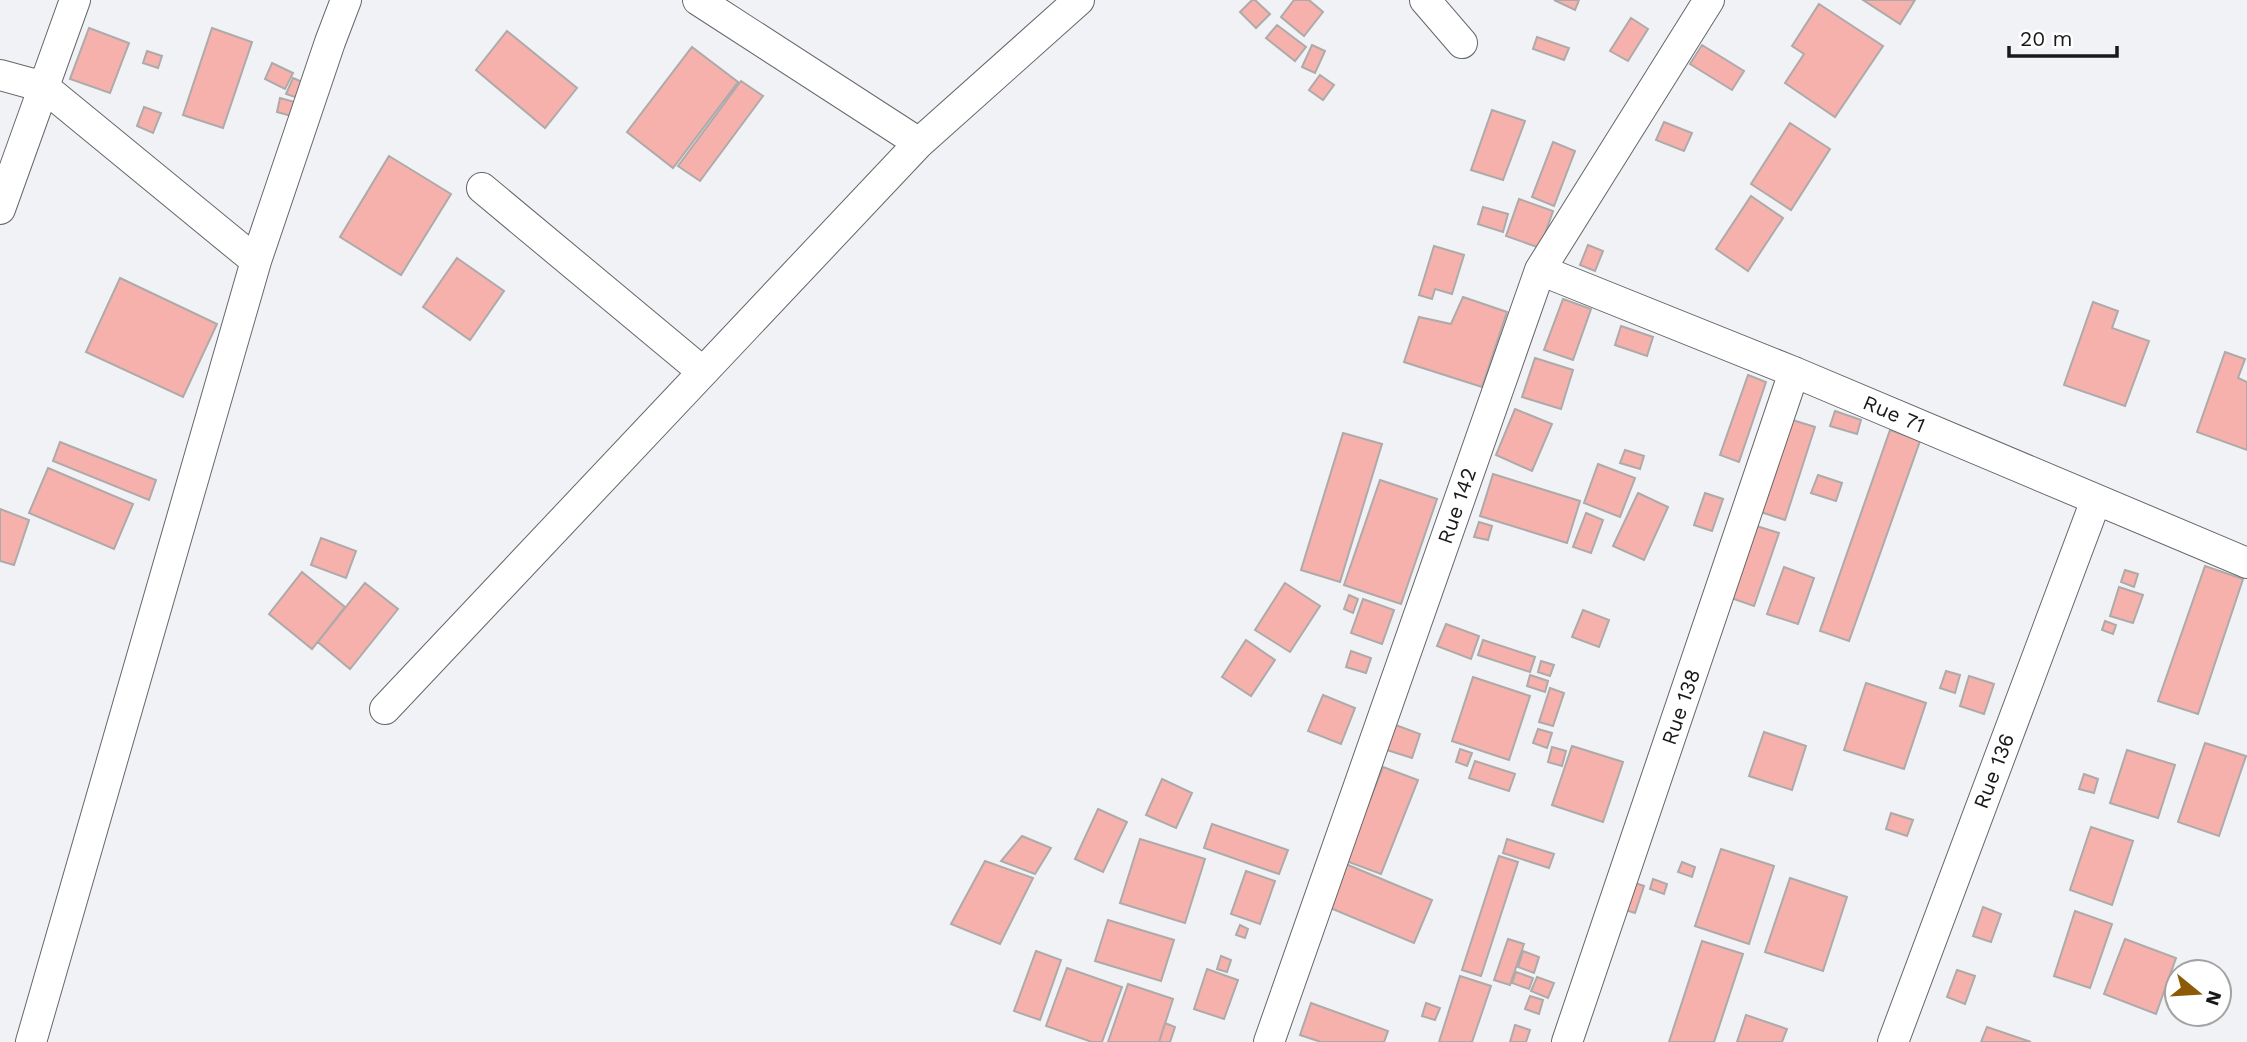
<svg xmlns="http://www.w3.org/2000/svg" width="2247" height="1042" viewBox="0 0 2247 1042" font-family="'Work Sans',sans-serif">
	<rect width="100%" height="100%" fill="#f0f2f5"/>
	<!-- building -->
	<path fill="#f7b1ac" stroke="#aeaaaa" stroke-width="2" d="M1252,0h3l15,14 -14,14 -16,-16z
		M1294,0h15l14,12 -19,24 -23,-19z
		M1554,0h25l-4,10z
		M1863,0h52l-15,24z
		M1819,4l64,42 -48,71 -50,-34 19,-29 -12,-8z
		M1631,18l17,11 -20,32 -18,-10z
		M1277,25l29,22 -11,14 -29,-23z
		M89,28l40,15 -19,50 -40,-14z
		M212,28l40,14 -29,86 -40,-13z
		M507,31l70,57 -32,40 -69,-58z
		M1537,37l32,11 -5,12 -31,-11z
		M1312,45l13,6 -10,22 -13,-6z
		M1702,45l42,26 -12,19 -42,-26z
		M692,47l46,35 -65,86 -46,-36z
		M147,51l15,5 -4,12 -15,-5z
		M272,63l21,10 -8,16 -20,-10z
		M1320,75l14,10 -11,15 -14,-10z
		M293,78l14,6 -6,15 -15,-5z
		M741,81l22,15 -63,85 -22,-15z
		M280,98l18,5 -3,14 -18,-5z
		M144,107l17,6 -8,20 -16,-7z
		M1492,110l33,11 -22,59 -32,-10z
		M1664,122l28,11 -8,18 -28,-11z
		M1790,123l40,26 -39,61 -40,-26z
		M1553,142l22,9 -21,55 -22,-9z
		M389,156l62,38 -50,81 -61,-38z
		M1751,196l32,22 -35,53 -32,-22z
		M1519,199l34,12 -13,37 -34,-12z
		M1483,207l25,7 -5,18 -25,-8z
		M1588,245l15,6 -8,20 -15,-6z
		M1434,246l30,9 -12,39 -17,-5 -3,10 -13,-4z
		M457,258l47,33 -34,49 -47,-33z
		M120,278l97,46 -34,73 -97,-45z
		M1463,297l44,15 -25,75 -78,-25 15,-45 32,7z
		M1563,299l28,10 -18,51 -29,-10z
		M2093,302l25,9 -6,17 37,13 -24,65 -61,-21z
		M1621,326l32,11 -6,19 -32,-11z
		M2225,352l20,7 -7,19 9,4v68l-50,-18z
		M1535,358l38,12 -12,39 -39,-12z
		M1748,375l18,7 -27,80 -19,-7z
		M1515,409l37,15 -20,47 -36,-16z
		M1835,411l26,9 -4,14 -27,-8z
		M1786,418l29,9 -30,93 -30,-10z
		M1890,430l30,11 -71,200 -29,-10z
		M1343,433l39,11 -42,138 -39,-12z
		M60,442l96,38 -7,20 -96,-39z
		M1625,450l19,6 -4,13 -20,-6z
		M1598,464l37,14 -15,39 -36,-14z
		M48,468l85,36 -19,45 -85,-36z
		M1493,474l87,27 -13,42 -87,-27z
		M1818,475l24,8 -6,18 -25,-8z
		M1380,480l57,19 -36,105 -57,-19z
		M1638,493l30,14 -24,53 -31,-14z
		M1705,493l18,6 -11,32 -18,-6z
		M0,509l29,11 -15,45 -14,-4z
		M1586,513l17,7 -12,33 -18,-6z
		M1479,522l13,4 -4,14 -14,-3z
		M1750,524l29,9 -25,73 -29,-10z
		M321,538l35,13 -10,27 -35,-13z
		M2205,566l38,13 -45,135 -40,-13z
		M1784,567l30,11 -16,46 -31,-10z
		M2125,570l13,4 -4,13 -13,-5z
		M302,572l43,35 -33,42 -43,-35z
		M365,583l33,26 -48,60 -32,-27z
		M1285,583l35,23 -30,46 -35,-22z
		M2119,587l24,8 -10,28 -23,-7z
		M1349,595l9,4 -5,14 -9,-4z
		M1363,599l31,11 -12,34 -31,-11z
		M1583,610l26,10 -10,27 -27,-10z
		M2105,621l11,4 -3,9 -11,-4z
		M1446,624l33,12 -8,23 -34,-13z
		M1246,640l29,20 -24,36 -29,-19z
		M1483,640l52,17 -5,15 -52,-17z
		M1351,651l20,7 -5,15 -20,-6z
		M1541,661l13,4 -4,11 -12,-4z
		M1946,671l14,4 -5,18 -15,-5z
		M1530,675l18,6 -3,11 -18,-6z
		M1969,676l25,8 -10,30 -24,-8z
		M1473,677l57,19 -21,64 -57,-19z
		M1866,683l60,20 -22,66 -60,-19z
		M1550,688l14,5 -11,33 -14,-4z
		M1323,695l32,13 -14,36 -33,-13z
		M1393,724l27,10 -8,24 -28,-9z
		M1538,729l14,4 -5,15 -14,-5z
		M1764,732l42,14 -14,44 -43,-14z
		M2205,743l41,13 -27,80 -41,-14z
		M1572,746l51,16 -20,60 -51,-17z
		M1552,747l14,4 -4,15 -14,-4z
		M1460,749l12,4 -5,13 -11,-4z
		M2127,750l48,15 -17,53 -48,-15z
		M1475,761l40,13 -6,17 -40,-13z
		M1383,767l35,13 -37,94 -35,-13z
		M2084,774l14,5 -4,14 -15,-4z
		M1162,779l30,14 -16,35 -30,-13z
		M1098,809l29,13 -24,50 -28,-13z
		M1891,813l22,7 -6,16 -21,-7z
		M1212,824l76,26 -9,24 -75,-26z
		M2091,827l42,14 -21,64 -42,-15z
		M1022,836l29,12 -16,26 -34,-13z
		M1140,839l65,20 -20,64 -65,-20z
		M1507,839l47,15 -5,14 -46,-15z
		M1721,849l53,17 -25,78 -54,-18z
		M1499,856l19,6 -37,114 -19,-6z
		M985,861l48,17 -33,66 -49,-20z
		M1341,862l91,38 -18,43 -91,-38z
		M1682,862l13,5 -3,10 -14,-5z
		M1246,871l29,10 -15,43 -29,-10z
		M1790,878l57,19 -24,74 -58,-19z
		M1653,879l14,5 -3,10 -14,-5z
		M1629,881l15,5 -9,27 -16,-5z
		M1983,907l18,7 -10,28 -18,-6z
		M2075,911l37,13 -22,64 -36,-12z
		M1108,920l66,20 -13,41 -66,-20z
		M1240,925l8,4 -3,9 -9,-3z
		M1508,939l16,5 -14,41 -16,-5z
		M2125,939l51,19 -20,56 -52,-20z
		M1702,941l41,13 -29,88h-45z
		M1036,951l25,9 -21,60 -26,-9z
		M1523,951l16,6 -5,16 -16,-6z
		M1221,956l10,4 -4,12 -10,-3z
		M1067,968l55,19 -20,55h-10l-46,-16z
		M1207,969l31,11 -14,39 -30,-10z
		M1957,970l18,6 -10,28 -18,-7z
		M1516,972l17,6 -4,11 -17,-6z
		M1460,976l31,10 -19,56h-33z
		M1537,977l17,6 -6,15 -17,-7z
		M1128,984l45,15 -14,43h-51z
		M1530,996l13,4 -4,14 -14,-5z
		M1311,1003l77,28 -4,11h-63l-21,-7z
		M1426,1003l14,5 -5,12 -13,-4z
		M1746,1015l41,14 -5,13h-45z
		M1165,1023l10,4 -5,15h-11z
		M1515,1025l15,5 -4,12h-16z
		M1987,1027l44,15h-50z"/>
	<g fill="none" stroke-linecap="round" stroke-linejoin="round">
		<defs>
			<path id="minor" d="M698,0l221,143
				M1425,0l37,43
				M0,75l44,12 212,174
				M482,188l221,184
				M0,209l75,-209
				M1540,270l254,102 453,191
				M385,709l534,-566 160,-143
				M31,1042l225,-781 74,-219 16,-42
				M1269,1042l271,-772 169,-270
				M1567,1042l227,-670
				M1893,1042l203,-542"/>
		</defs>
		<!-- minor casing -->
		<use href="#minor" stroke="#656769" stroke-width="32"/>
		<!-- minor -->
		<use href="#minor" stroke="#fff" stroke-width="30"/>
	</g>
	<g text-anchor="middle" stroke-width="7" stroke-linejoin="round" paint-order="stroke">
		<!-- street labels -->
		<g font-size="21" fill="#19191a" stroke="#fff">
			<text transform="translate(1894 414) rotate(23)" y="7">Rue 71</text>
			<text transform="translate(1457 506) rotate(-71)" y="7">Rue 142</text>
			<text transform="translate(1681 707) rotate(-71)" y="7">Rue 138</text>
			<text transform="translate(1994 771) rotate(-69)" y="7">Rue 136</text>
		</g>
	</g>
	<!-- north arrow -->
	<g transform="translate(2198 993) rotate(108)"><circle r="33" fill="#ffffff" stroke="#a3a3a3" stroke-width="2"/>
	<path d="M0-5L12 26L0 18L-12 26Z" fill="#8d5b08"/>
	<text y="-10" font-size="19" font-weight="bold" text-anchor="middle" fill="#19191a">N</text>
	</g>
	<!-- scale -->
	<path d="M2009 46v10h108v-10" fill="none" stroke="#19191a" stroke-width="3.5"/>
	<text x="2020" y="46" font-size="21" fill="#19191a" stroke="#ffffff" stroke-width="5" paint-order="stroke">20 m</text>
</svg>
